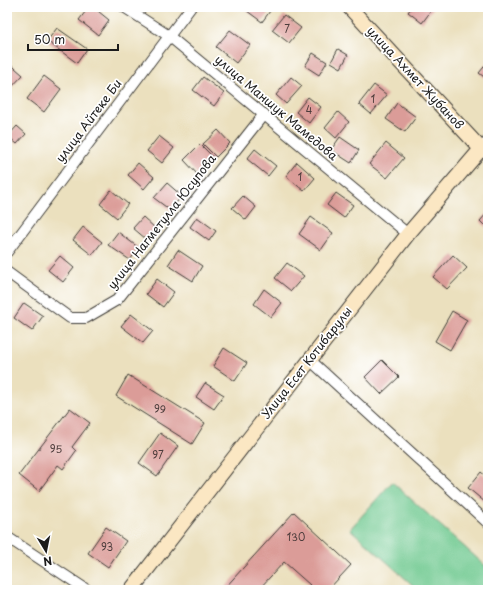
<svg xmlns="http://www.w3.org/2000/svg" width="495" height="597" viewBox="0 0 495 597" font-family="'Playpen Sans',sans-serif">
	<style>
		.green { fill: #6fc990; stroke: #467256 }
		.building { fill: #db9c98 }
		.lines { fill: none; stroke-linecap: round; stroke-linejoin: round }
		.street-casing { stroke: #3b3934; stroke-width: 12 }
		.secondary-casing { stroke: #3b3934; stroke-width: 16 }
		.street { stroke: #fff; stroke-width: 10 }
		.secondary { stroke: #fbe7c3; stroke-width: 14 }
		.labels { text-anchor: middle; stroke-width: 3.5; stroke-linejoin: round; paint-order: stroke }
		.number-label { font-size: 10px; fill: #4c3c3b }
		.street-label { font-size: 12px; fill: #1c1c1c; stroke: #fff }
	</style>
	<rect width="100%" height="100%" fill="#fff"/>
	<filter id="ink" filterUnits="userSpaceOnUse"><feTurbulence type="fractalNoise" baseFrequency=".025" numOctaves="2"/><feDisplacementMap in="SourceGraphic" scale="8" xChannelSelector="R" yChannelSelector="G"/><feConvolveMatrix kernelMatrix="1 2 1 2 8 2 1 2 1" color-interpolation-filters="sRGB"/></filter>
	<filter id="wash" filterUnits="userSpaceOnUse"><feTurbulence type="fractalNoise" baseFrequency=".012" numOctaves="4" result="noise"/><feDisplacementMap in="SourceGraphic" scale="16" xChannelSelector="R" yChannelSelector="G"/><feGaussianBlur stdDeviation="0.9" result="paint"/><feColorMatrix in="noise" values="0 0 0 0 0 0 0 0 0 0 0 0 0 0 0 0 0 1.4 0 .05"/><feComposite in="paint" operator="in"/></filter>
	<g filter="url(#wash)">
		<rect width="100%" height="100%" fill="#ebe0be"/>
		<polygon class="green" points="392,482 488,568 488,590 418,590 350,529"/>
		<g id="blocks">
			<g class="building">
				<polygon points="89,7 93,7 109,20 98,35 79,20"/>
				<polygon points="244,7 273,7 262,22 243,8"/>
				<polygon points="412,7 434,7 422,23 408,12"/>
				<polygon points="284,15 301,28 289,43 272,30"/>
				<polygon points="57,28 87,49 77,63 47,41"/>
				<polygon points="230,30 250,45 236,63 216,47"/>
				<polygon points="338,49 348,55 341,68 331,62"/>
				<polygon points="313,53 327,62 319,75 305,66"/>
				<polygon points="7,61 23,75 8,91 7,90"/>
				<polygon points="488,62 488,80 479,73"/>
				<polygon points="44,76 61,89 44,112 27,99"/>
				<polygon points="203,77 224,93 214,106 193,90"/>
				<polygon points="291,77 302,86 286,104 276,95"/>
				<polygon points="374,85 387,95 371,114 359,104"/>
				<polygon points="308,97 321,107 309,123 296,112"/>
				<polygon points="397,103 416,117 405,132 386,119"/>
				<polygon points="338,112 349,122 336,138 325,128"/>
				<polygon points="17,126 26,134 17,144 8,136"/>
				<polygon points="218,130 230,143 216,157 203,144"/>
				<polygon points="159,136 174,148 162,163 147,151"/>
				<polygon points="340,137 359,150 351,163 331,150"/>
				<polygon points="386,143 404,158 387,178 369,164"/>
				<polygon points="200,144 214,158 198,175 184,160"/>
				<polygon points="255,149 276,166 268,176 247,159"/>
				<polygon points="297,162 315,178 304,191 286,176"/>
				<polygon points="138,163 154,177 144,189 128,175"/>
				<polygon points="167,183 182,196 170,210 154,198"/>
				<polygon points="111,190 128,204 117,218 100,204"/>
				<polygon points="336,193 353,205 344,218 327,205"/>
				<polygon points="243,196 256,207 246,220 232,208"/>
				<polygon points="488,212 488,229 480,221"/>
				<polygon points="143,217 156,229 146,239 133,228"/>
				<polygon points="197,217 216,231 209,241 190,227"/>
				<polygon points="311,217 333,233 321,250 299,234"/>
				<polygon points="83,227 102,242 92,255 73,240"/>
				<polygon points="118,232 139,248 130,260 108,245"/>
				<polygon points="178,250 202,266 193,281 168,265"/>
				<polygon points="453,255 467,268 447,289 433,277"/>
				<polygon points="60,256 74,268 63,282 48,270"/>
				<polygon points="287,263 304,276 291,291 275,278"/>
				<polygon points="157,279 174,292 163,307 146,294"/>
				<polygon points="264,289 282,303 271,317 254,304"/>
				<polygon points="24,303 43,316 32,331 14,318"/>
				<polygon points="452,311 467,320 450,350 435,341"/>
				<polygon points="131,314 153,331 143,343 121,326"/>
				<polygon points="224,348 247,363 235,381 213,366"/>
				<polygon points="382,360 399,377 381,394 365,377"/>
				<polygon points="128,375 205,423 192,444 116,396"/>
				<polygon points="205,383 224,395 214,409 196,397"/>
				<polygon points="70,408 90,423 72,447 76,451 63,469 58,465 39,491 19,475"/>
				<polygon points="160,433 178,446 157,476 139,463"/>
				<polygon points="481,472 488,478 488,501 486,503 468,488"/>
				<polygon points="294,512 351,565 328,590 306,590 310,585 284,562 258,590 223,590"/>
				<polygon points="106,527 126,541 108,567 88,553"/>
			</g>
		</g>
	</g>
	<g filter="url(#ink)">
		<use href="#blocks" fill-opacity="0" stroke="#3b3934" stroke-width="1"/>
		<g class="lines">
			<defs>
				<g id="street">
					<polyline points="124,7 169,36 408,234"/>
					<polyline points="488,141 481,149 488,155"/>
					<polyline points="7,252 191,7"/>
					<polyline points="7,272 70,318 86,318 117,300 264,114"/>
					<polyline points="310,360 488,523"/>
					<polyline points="7,537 87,590"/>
				</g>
				<polyline id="secondary" points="131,590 408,234 481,149 349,7"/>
			</defs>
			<use href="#street" class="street-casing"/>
			<use href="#secondary" class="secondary-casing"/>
			<use href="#street" class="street"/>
			<use href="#secondary" class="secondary"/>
		</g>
	</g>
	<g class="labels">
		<g class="number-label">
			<text x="287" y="33">7</text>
			<text x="373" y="103">1</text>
			<text x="309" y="114">4</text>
			<text x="300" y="181">1</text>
			<text x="160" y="413">99</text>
			<text x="56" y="453">95</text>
			<text x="158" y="459">97</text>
			<text x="296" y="541">130</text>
			<text x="107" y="551">93</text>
		</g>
		<g class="street-label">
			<text transform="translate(415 78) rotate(47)" y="4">улица Ахмет Жубанов</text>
			<text transform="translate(276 108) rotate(40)" y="4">улица Маншук Мамедова</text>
			<text transform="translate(89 121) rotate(-53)" y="4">улица Айтеке Би</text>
			<text transform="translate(162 222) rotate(-52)" y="4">улица Нагметулла Юсупова</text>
			<text transform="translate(307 363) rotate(-52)" y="4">Улица Есет Котибарулы</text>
		</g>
	</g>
	<rect width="495" height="597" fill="none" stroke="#fff" stroke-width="24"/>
	<g transform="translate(46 551) rotate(170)" stroke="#ffffff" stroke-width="3" paint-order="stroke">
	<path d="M0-3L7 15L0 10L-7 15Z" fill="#1c1c1c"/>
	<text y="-6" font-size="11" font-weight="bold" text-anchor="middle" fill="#1c1c1c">N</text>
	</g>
	<path d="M28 44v6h90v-6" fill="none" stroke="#1c1c1c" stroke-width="2"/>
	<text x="34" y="44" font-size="12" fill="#1c1c1c" stroke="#ffffff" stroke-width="3" paint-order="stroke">50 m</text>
</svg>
